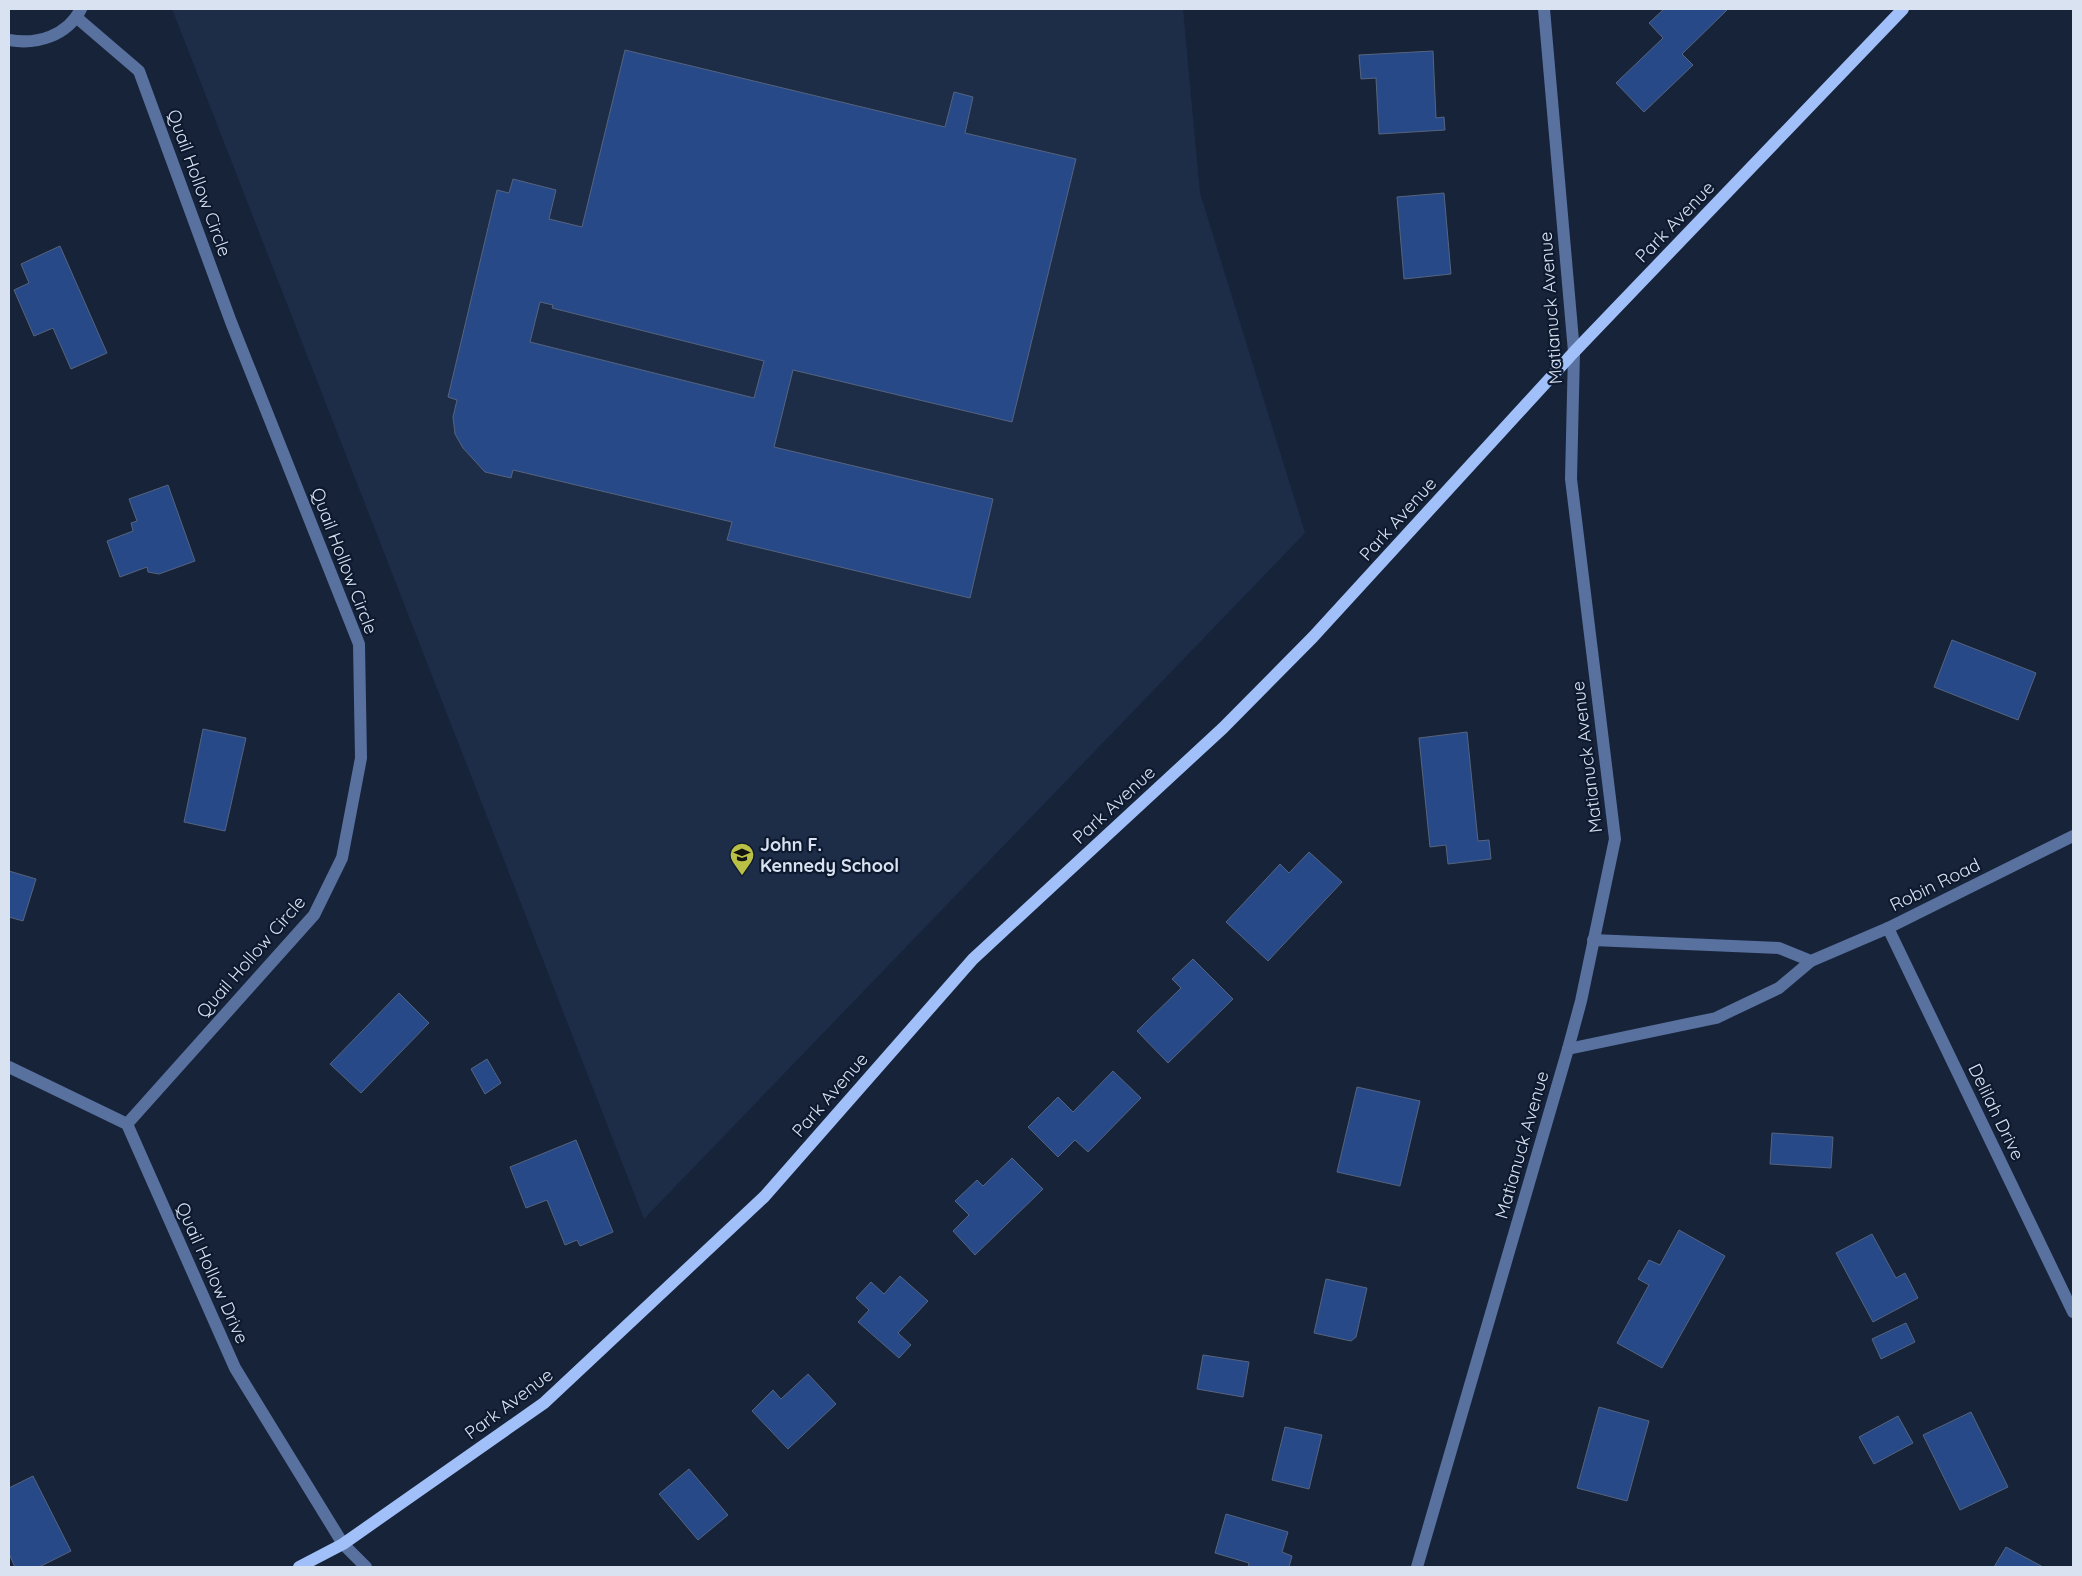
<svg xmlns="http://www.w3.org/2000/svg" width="2082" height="1576" viewBox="0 0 2082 1576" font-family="Quicksand,sans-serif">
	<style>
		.built { fill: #1d2c47 }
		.building { fill: #284988; stroke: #55647e; fill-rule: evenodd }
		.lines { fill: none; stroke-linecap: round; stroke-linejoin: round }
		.minor { stroke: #58719e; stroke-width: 12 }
		.major { stroke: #a1c0f9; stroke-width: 12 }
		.labels { text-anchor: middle; stroke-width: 4.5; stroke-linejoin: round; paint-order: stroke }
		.street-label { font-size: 18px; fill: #d9e2f1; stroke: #0d192f }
		.poi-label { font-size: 18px; font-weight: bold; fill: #d9e2f1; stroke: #0d192f; text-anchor: start }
	</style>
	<rect width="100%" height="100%" fill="#172339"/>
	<polygon class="built" points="172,9 1183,9 1200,193 1305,533 644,1219"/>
	<g class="building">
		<polygon points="1664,9 1728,9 1682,54 1693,65 1644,112 1616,83 1663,38 1649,23"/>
		<path d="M 625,50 L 945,127 L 954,92 L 973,97 L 965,133 L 1076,159 L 1012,422 L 793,370 L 774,447 L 993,499 L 970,598 L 727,540 L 732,522 L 513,470 L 511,478 L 485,472 L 463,448 L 455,434 L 453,417 L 457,400 L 448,397 L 497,190 L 509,193 L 513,179 L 556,190 L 549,219 L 582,227 ZM 540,302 L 553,305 L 552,308 L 764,361 L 754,398 L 530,342 Z"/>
		<polygon points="1433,51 1436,118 1444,117 1445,130 1379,134 1376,78 1361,79 1359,55"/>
		<polygon points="1444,193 1451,274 1404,279 1397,197"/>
		<polygon points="60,246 107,353 71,369 53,328 34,336 14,290 29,283 21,264"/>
		<polygon points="168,485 195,561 159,574 148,572 147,567 120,577 107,541 133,531 131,523 137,521 129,499"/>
		<polygon points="1952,640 2036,673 2018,720 1934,687"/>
		<polygon points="203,729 246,738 225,831 184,822"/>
		<polygon points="1467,732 1478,841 1489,840 1491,859 1448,864 1446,845 1430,847 1419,738"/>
		<polygon points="1309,852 1342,882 1268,961 1226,922 1280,864 1289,873"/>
		<polygon points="9,871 36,879 23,921 9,917"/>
		<polygon points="1193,959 1233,999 1168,1063 1137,1031 1181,988 1172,979"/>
		<polygon points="399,993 429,1023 361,1093 330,1064"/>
		<polygon points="487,1059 501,1083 485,1094 471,1069"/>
		<polygon points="1113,1071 1141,1098 1088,1152 1075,1140 1058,1157 1028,1127 1058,1097 1073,1112"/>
		<polygon points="1357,1087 1420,1101 1400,1186 1337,1172"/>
		<polygon points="1772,1133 1833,1137 1831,1168 1770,1164"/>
		<polygon points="576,1140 613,1232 580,1246 577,1240 565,1245 547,1200 526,1208 510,1167"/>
		<polygon points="1012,1158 1043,1189 975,1255 953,1231 969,1215 955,1201 977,1180 983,1186"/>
		<polygon points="1679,1230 1725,1256 1662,1368 1617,1343 1649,1285 1638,1279 1649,1260 1660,1265"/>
		<polygon points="1872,1234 1896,1278 1905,1273 1918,1298 1873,1322 1836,1253"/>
		<polygon points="900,1276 928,1301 898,1333 911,1345 899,1358 858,1322 869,1310 856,1298 871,1282 884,1294"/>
		<polygon points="1326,1279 1367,1288 1356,1337 1351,1341 1314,1333"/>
		<polygon points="1906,1323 1915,1342 1881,1359 1872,1339"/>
		<polygon points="1203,1355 1249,1362 1243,1397 1197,1389"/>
		<polygon points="808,1374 836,1404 788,1449 752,1411 773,1390 781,1399"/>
		<polygon points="1599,1407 1649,1421 1627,1501 1577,1488"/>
		<polygon points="1971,1412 2008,1487 1960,1510 1923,1435"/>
		<polygon points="1898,1416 1913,1443 1874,1464 1859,1437"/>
		<polygon points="1285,1427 1322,1435 1309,1489 1272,1480"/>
		<polygon points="689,1469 728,1515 698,1540 659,1494"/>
		<polygon points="33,1476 71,1551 39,1567 15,1567 9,1554 9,1488"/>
		<polygon points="1226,1514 1288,1532 1282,1552 1292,1556 1289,1567 1248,1567 1249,1563 1215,1553"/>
		<polygon points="2006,1547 2043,1567 1994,1567"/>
	</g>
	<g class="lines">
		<g class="minor">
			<polyline points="76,17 139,71 231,322 359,644 361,758 342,858 314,915 127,1124"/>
			<path d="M 9,40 C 37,45 67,36 81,9"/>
			<polyline points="1888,928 2073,1312"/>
			<polyline points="1593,940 1779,948 1811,961"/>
			<polyline points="1568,1049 1716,1018 1779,988 1811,961 1888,928 2073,836"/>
			<polyline points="9,1067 127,1124 235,1368 343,1544 366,1567"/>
			<polyline points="1417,1567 1568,1049 1581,1001 1615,839 1571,479 1574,352 1544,9"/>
		</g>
		<polyline class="major" points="299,1567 343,1544 544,1403 764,1197 973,959 1223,728 1313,637 1574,352 1903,9"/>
	</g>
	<defs>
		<symbol id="school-pin" viewBox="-11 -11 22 30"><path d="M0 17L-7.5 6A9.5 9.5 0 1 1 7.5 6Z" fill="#bac045" stroke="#0d192f"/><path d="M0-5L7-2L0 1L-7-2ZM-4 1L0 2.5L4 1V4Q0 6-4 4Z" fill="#111"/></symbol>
	</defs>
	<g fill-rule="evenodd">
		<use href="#school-pin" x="728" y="841" width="28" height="38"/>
	</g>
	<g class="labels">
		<g class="street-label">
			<text transform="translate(199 183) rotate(70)" y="6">Quail Hollow Circle</text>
			<text transform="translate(1675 222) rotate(-46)" y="6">Park Avenue</text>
			<text transform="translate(1551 308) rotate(-94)" y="6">Matianuck Avenue</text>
			<text transform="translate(1398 519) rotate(-48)" y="6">Park Avenue</text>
			<text transform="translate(344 561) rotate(69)" y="6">Quail Hollow Circle</text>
			<text transform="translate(1587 757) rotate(-97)" y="6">Matianuck Avenue</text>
			<text transform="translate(1114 805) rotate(-43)" y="6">Park Avenue</text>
			<text transform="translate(1935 885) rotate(-26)" y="6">Robin Road</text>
			<text transform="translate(251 957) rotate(-49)" y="6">Quail Hollow Circle</text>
			<text transform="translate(830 1095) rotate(-49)" y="6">Park Avenue</text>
			<text transform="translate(1996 1112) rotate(64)" y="6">Delilah Drive</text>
			<text transform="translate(1522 1145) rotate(-74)" y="6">Matianuck Avenue</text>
			<text transform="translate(212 1273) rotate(66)" y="6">Quail Hollow Drive</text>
			<text transform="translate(509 1404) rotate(-37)" y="6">Park Avenue</text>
		</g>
		<g class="poi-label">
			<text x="760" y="851">John F.<tspan x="760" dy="21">Kennedy School</tspan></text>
		</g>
	</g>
	<rect width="2082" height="1576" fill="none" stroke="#d9e2f1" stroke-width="20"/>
</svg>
